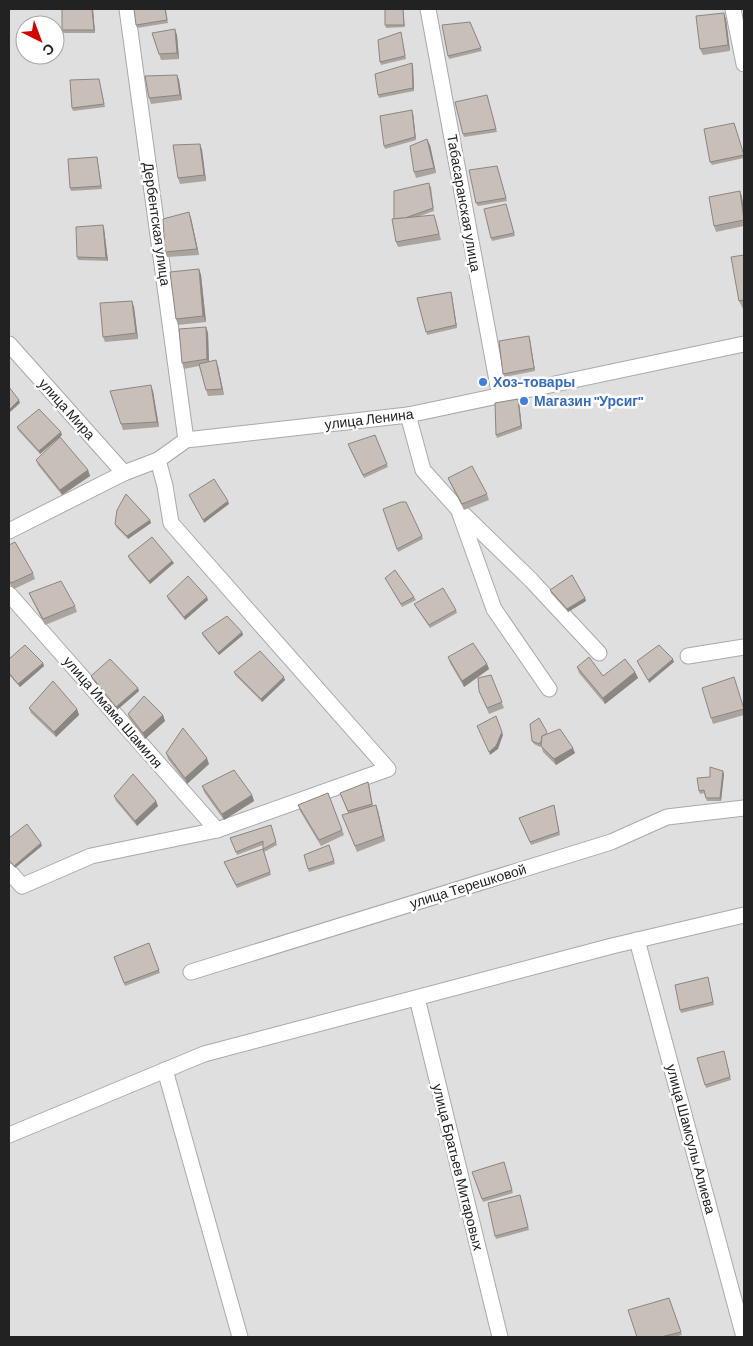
<svg xmlns="http://www.w3.org/2000/svg" width="753" height="1346" viewBox="0 0 753 1346" font-family="Barlow,sans-serif">
	<style>
		.residential { fill: #e0dfdf; fill-rule: evenodd }
		.lines { fill: none; stroke-linecap: round; stroke-linejoin: round }
		.minor-casing { stroke: #a9a9a9; stroke-width: 17 }
		.minor { stroke: #fff; stroke-width: 15 }
		.wall { fill: #aba49e }
		.shaded-wall { fill: #8b8681 }
		.building { fill: #c7bfb8; stroke: #8b8681 }
		.shop-dot { fill: #3f7fe0; stroke: #fff; stroke-width: 2 }
		.labels { text-anchor: middle; stroke-width: 5; stroke-linejoin: round; paint-order: stroke }
		.street-label { font-size: 14px; fill: #222; stroke: #fff }
		.shop-label { font-size: 14px; font-weight: bold; fill: #366cbe; stroke: #fff; text-anchor: start }
	</style>
	<rect width="100%" height="100%" fill="#f2efe9"/>
	<path class="residential" d="M 9,9 L 744,9 L 744,1337 L 9,1337 ZM 25,25 L 55,25 L 55,55 L 25,55 Z"/>
	<g class="lines">
		<defs>
			<g id="minor">
				<polyline points="127,9 186,440"/>
				<polyline points="428,9 500,397"/>
				<polyline points="733,9 744,64"/>
				<polyline points="9,344 124,473"/>
				<polyline points="408,415 423,470 458,509 531,580 599,653"/>
				<polyline points="460,514 494,609 549,689"/>
				<polyline points="9,531 124,473 158,460 186,440 408,415 744,344"/>
				<polyline points="9,594 217,830"/>
				<polyline points="688,656 744,647"/>
				<polyline points="9,871 22,886 91,856 217,830 388,769 171,523 165,486 158,460"/>
				<polyline points="637,940 744,1337"/>
				<polyline points="191,972 611,842 667,817 744,808"/>
				<polyline points="417,998 500,1337"/>
				<polyline points="165,1070 240,1337"/>
				<polyline points="9,1135 204,1054 612,946 744,915"/>
			</g>
		</defs>
		<use href="#minor" class="minor-casing"/>
		<use href="#minor" class="minor"/>
	</g>
	<g class="wall">
		<polygon points="62,9 93,9 95,33 63,33 62,30"/>
		<polygon points="166,9 168,23 137,28 136,25"/>
		<polygon points="403,9 405,27 386,28 385,25"/>
		<polygon points="726,19 730,51 703,55 700,49"/>
		<polygon points="470,22 482,51 449,59 448,56"/>
		<polygon points="401,32 406,59 381,65 380,62"/>
		<polygon points="152,33 177,35 179,59 161,60"/>
		<polygon points="413,66 414,91 379,98 378,95"/>
		<polygon points="177,75 179,80 182,100 151,104 149,98"/>
		<polygon points="99,79 105,107 73,111 72,108"/>
		<polygon points="487,95 497,132 464,137 463,134"/>
		<polygon points="413,113 416,140 385,149 384,146"/>
		<polygon points="734,123 744,158 712,165 710,162"/>
		<polygon points="200,144 202,150 206,181 180,184 178,178"/>
		<polygon points="430,145 436,173 416,178 414,172"/>
		<polygon points="97,157 102,189 71,191 70,188"/>
		<polygon points="497,166 507,201 478,206 476,203"/>
		<polygon points="431,186 434,211 417,217 436,221 441,240 398,247 396,242 394,219"/>
		<polygon points="740,191 742,197 744,211 744,226 716,232 714,226"/>
		<polygon points="507,207 515,236 492,241 491,238"/>
		<polygon points="191,218 199,255 167,257 165,252"/>
		<polygon points="104,228 108,261 78,260 77,257"/>
		<polygon points="744,255 744,309 743,309 739,301"/>
		<polygon points="199,269 201,275 206,322 178,325 176,319"/>
		<polygon points="451,292 457,328 427,335 417,298"/>
		<polygon points="134,307 138,339 105,342 103,337"/>
		<polygon points="206,327 208,333 209,362 218,366 224,395 208,396 199,366 184,369 182,363"/>
		<polygon points="529,336 535,371 504,377 503,374"/>
		<polygon points="153,391 159,427 123,430 121,424"/>
		<polygon points="518,399 519,402 522,429 497,438 496,435"/>
		<polygon points="17,427 62,435 40,454 18,430"/>
		<polygon points="375,435 388,467 364,478 349,447"/>
		<polygon points="36,460 88,470 90,476 62,495 38,465"/>
		<polygon points="448,478 487,494 489,500 464,510 450,483"/>
		<polygon points="383,509 422,536 423,539 398,552"/>
		<polygon points="150,520 151,523 128,539 116,527 115,524"/>
		<polygon points="9,545 33,573 35,579 14,589 9,583"/>
		<polygon points="128,556 172,561 174,563 150,584 129,559"/>
		<polygon points="385,578 414,597 416,600 402,607"/>
		<polygon points="550,590 585,598 586,601 568,612 551,593"/>
		<polygon points="29,593 75,606 77,612 45,625 31,598"/>
		<polygon points="167,596 208,600 185,620 168,599"/>
		<polygon points="414,604 456,610 457,613 430,628"/>
		<polygon points="242,632 243,635 219,655 203,636 202,633"/>
		<polygon points="448,657 487,664 489,669 464,687 450,663"/>
		<polygon points="9,659 43,663 44,666 20,687 9,675"/>
		<polygon points="577,667 603,676 635,672 638,678 605,704 579,673"/>
		<polygon points="234,672 285,680 262,702 235,675"/>
		<polygon points="491,675 504,708 489,714 479,691"/>
		<polygon points="91,676 139,691 117,710 92,679"/>
		<polygon points="744,706 744,715 713,724 711,718"/>
		<polygon points="29,708 77,709 79,715 56,737 31,713"/>
		<polygon points="128,714 163,715 165,721 145,739 130,720"/>
		<polygon points="548,734 575,753 556,765 543,752 541,746 540,747 534,744 532,741"/>
		<polygon points="166,753 209,764 187,784 168,759"/>
		<polygon points="724,774 721,801 707,801 704,793 700,794 699,791 710,777"/>
		<polygon points="369,784 373,806 378,811 385,841 357,852 342,815 348,813 340,793"/>
		<polygon points="202,786 252,795 254,801 224,820 204,792"/>
		<polygon points="328,793 344,835 321,846 300,811 298,805"/>
		<polygon points="114,796 156,801 158,806 137,826 116,801"/>
		<polygon points="554,805 560,835 531,845 519,818"/>
		<polygon points="271,825 277,845 264,852 271,875 237,888 224,862 263,849 263,845 237,855 230,838"/>
		<polygon points="329,845 335,864 309,872 308,869"/>
		<polygon points="149,943 160,973 125,986 114,957"/>
		<polygon points="708,977 714,1005 681,1013 680,1010"/>
		<polygon points="724,1051 731,1080 706,1088 697,1058"/>
		<polygon points="504,1162 513,1193 483,1202 472,1172"/>
		<polygon points="520,1195 529,1230 496,1239 495,1236"/>
		<polygon points="669,1298 682,1335 674,1337 637,1337"/>
	</g>
	<g class="shaded-wall">
		<polygon points="92,9 93,9 95,33 94,30"/>
		<polygon points="724,13 726,19 730,51 728,45"/>
		<polygon points="175,29 177,35 179,59 177,53"/>
		<polygon points="412,63 413,66 414,91 413,88"/>
		<polygon points="177,75 179,80 182,100 180,95"/>
		<polygon points="412,110 413,113 416,140 415,137"/>
		<polygon points="427,139 430,145 436,173 434,168"/>
		<polygon points="200,144 202,150 206,181 204,175"/>
		<polygon points="740,191 742,197 744,211 744,218"/>
		<polygon points="189,212 191,218 199,255 197,249"/>
		<polygon points="103,225 104,228 108,261 106,258"/>
		<polygon points="199,269 201,275 206,322 203,316"/>
		<polygon points="451,292 452,295 457,328 456,325"/>
		<polygon points="132,301 134,307 138,339 136,333"/>
		<polygon points="206,327 208,333 209,364 207,359"/>
		<polygon points="529,336 530,339 535,371 534,368"/>
		<polygon points="216,360 218,366 224,395 222,389"/>
		<polygon points="151,385 153,391 159,427 157,422"/>
		<polygon points="518,399 519,402 522,429 521,426"/>
		<polygon points="19,400 20,403 9,413 9,410"/>
		<polygon points="61,432 62,435 40,454 39,451"/>
		<polygon points="88,470 90,476 62,495 60,490"/>
		<polygon points="228,501 229,504 204,523 203,520"/>
		<polygon points="150,520 151,523 128,539 127,536"/>
		<polygon points="172,561 174,563 150,584 149,581"/>
		<polygon points="207,597 208,600 185,620 184,617"/>
		<polygon points="585,598 586,601 568,612 567,609"/>
		<polygon points="242,632 243,635 219,655 218,653"/>
		<polygon points="673,659 674,662 649,683 648,680"/>
		<polygon points="43,663 44,666 20,687 18,684"/>
		<polygon points="487,664 489,669 464,687 462,681"/>
		<polygon points="635,672 638,678 605,704 603,698"/>
		<polygon points="284,677 285,680 262,702 261,699"/>
		<polygon points="138,688 139,691 117,710 116,707"/>
		<polygon points="77,709 79,715 56,737 54,732"/>
		<polygon points="163,715 165,721 145,739 143,733"/>
		<polygon points="502,732 503,735 498,749 490,755 489,752"/>
		<polygon points="573,748 575,753 556,765 554,759"/>
		<polygon points="207,758 209,764 187,784 185,778"/>
		<polygon points="723,771 724,774 721,801 720,798"/>
		<polygon points="252,795 254,801 224,820 222,814"/>
		<polygon points="156,801 158,806 137,826 135,821"/>
		<polygon points="376,805 378,811 385,841 383,836"/>
		<polygon points="41,843 42,846 15,868 14,866"/>
	</g>
	<g class="building">
		<polygon points="62,9 92,9 94,30 62,30"/>
		<polygon points="134,9 165,9 167,20 136,25"/>
		<polygon points="385,9 403,9 404,25 385,25"/>
		<polygon points="724,13 728,45 700,49 696,16"/>
		<polygon points="470,22 481,48 448,56 442,25"/>
		<polygon points="175,29 177,53 159,54 152,33"/>
		<polygon points="401,32 405,56 380,62 378,40"/>
		<polygon points="412,63 413,88 378,95 375,74"/>
		<polygon points="177,75 180,95 149,98 145,76"/>
		<polygon points="99,79 104,104 72,108 70,80"/>
		<polygon points="487,95 496,129 463,134 455,102"/>
		<polygon points="412,110 415,137 384,146 380,116"/>
		<polygon points="734,123 744,155 710,162 704,129"/>
		<polygon points="427,139 434,168 414,172 410,146"/>
		<polygon points="200,144 204,175 178,178 173,145"/>
		<polygon points="97,157 101,186 70,188 68,159"/>
		<polygon points="497,166 506,198 476,203 469,170"/>
		<polygon points="429,183 433,208 405,218 394,219 394,191"/>
		<polygon points="740,191 744,220 714,226 709,197"/>
		<polygon points="506,204 514,233 491,238 484,209"/>
		<polygon points="189,212 197,249 165,252 163,219"/>
		<polygon points="434,215 439,234 396,242 392,219"/>
		<polygon points="103,225 106,258 77,257 76,227"/>
		<polygon points="744,255 744,300 739,301 731,257"/>
		<polygon points="199,269 203,316 176,319 170,272"/>
		<polygon points="451,292 456,325 426,332 417,298"/>
		<polygon points="132,301 136,333 103,337 100,303"/>
		<polygon points="206,327 207,359 182,363 179,329"/>
		<polygon points="529,336 534,368 503,374 499,341"/>
		<polygon points="216,360 222,389 206,390 199,364"/>
		<polygon points="151,385 157,422 121,424 110,391"/>
		<polygon points="9,387 19,400 9,410"/>
		<polygon points="518,399 521,426 496,435 495,403"/>
		<polygon points="39,409 61,432 39,451 17,427"/>
		<polygon points="375,435 387,464 363,475 348,444"/>
		<polygon points="60,437 88,470 60,490 36,460"/>
		<polygon points="472,466 487,494 462,504 448,478"/>
		<polygon points="214,479 228,501 203,520 189,495"/>
		<polygon points="126,494 150,520 127,536 115,524 117,510"/>
		<polygon points="401,502 406,502 422,536 397,549 383,509"/>
		<polygon points="152,537 172,561 149,581 128,556"/>
		<polygon points="15,542 33,573 11,583 9,580 9,545"/>
		<polygon points="395,570 414,597 401,604 385,578"/>
		<polygon points="572,575 585,598 567,609 550,590"/>
		<polygon points="188,576 207,597 184,617 167,596"/>
		<polygon points="61,581 75,606 43,619 29,593"/>
		<polygon points="443,588 456,610 429,625 414,604"/>
		<polygon points="227,616 242,632 218,653 202,633"/>
		<polygon points="473,643 487,664 462,681 448,657"/>
		<polygon points="25,645 43,663 18,684 9,673 9,659"/>
		<polygon points="659,645 673,659 648,680 637,661"/>
		<polygon points="260,651 284,677 261,699 234,672"/>
		<polygon points="589,657 603,676 625,659 635,672 603,698 577,667"/>
		<polygon points="110,659 138,688 116,707 91,676"/>
		<polygon points="491,675 502,702 487,708 479,691 478,678"/>
		<polygon points="734,677 744,709 711,718 702,688"/>
		<polygon points="53,681 77,709 54,732 29,708"/>
		<polygon points="144,696 163,715 143,733 128,714"/>
		<polygon points="496,716 502,732 496,746 489,752 477,726"/>
		<polygon points="539,718 547,732 545,735 542,736 542,740 539,744 532,741 530,724"/>
		<polygon points="183,728 207,758 185,778 166,753"/>
		<polygon points="560,729 573,748 554,759 541,746 542,736"/>
		<polygon points="710,767 723,771 720,798 706,798 704,790 699,791 697,778 710,777"/>
		<polygon points="234,770 252,795 222,814 202,786"/>
		<polygon points="133,774 156,801 135,821 114,796"/>
		<polygon points="368,782 372,804 348,811 340,793"/>
		<polygon points="328,793 342,830 319,840 298,805"/>
		<polygon points="376,805 383,836 355,846 342,815"/>
		<polygon points="554,805 559,832 530,842 519,818"/>
		<polygon points="27,824 41,843 14,866 9,860 9,838"/>
		<polygon points="271,825 276,842 263,849 270,872 236,885 224,862 263,849 263,841 236,852 230,838"/>
		<polygon points="329,845 334,861 308,869 304,855"/>
		<polygon points="149,943 159,970 124,983 114,957"/>
		<polygon points="708,977 713,1002 680,1010 675,985"/>
		<polygon points="724,1051 730,1077 705,1085 697,1058"/>
		<polygon points="504,1162 512,1190 482,1199 472,1172"/>
		<polygon points="520,1195 528,1227 495,1236 488,1203"/>
		<polygon points="669,1298 681,1332 661,1337 637,1337 628,1310"/>
	</g>
	<g class="shop-dot">
		<circle cx="483" cy="382" r="5"/>
		<circle cx="524" cy="401" r="5"/>
	</g>
	<g class="labels">
		<g class="street-label">
			<text transform="translate(464 203) rotate(80)" y="5">Табасаранская улица</text>
			<text transform="translate(157 224) rotate(82)" y="5">Дербентская улица</text>
			<text transform="translate(67 409) rotate(48)" y="5">улица Мира</text>
			<text transform="translate(369 419) rotate(-7)" y="5">улица Ленина</text>
			<text transform="translate(113 712) rotate(49)" y="5">улица Имама Шамиля</text>
			<text transform="translate(468 886) rotate(-17)" y="5">улица Терешковой</text>
			<text transform="translate(691 1139) rotate(75)" y="5">улица Шамсулы Алиева</text>
			<text transform="translate(458 1167) rotate(76)" y="5">улица Братьев Митаровых</text>
		</g>
		<g class="shop-label">
			<text x="493" y="387">Хоз-товары</text>
			<text x="534" y="406">Магазин "Урсиг"</text>
		</g>
	</g>
	<rect width="753" height="1346" fill="none" stroke="#222222" stroke-width="20"/>
	<g transform="translate(40 40) rotate(138)"><circle r="24" fill="#ffffff" stroke="#a7a7a7"/>
	<path d="M0-4L9 19L0 12L-9 19Z" fill="#d40000"/>
	<text y="-8" font-size="14" font-weight="bold" text-anchor="middle" fill="#222222">С</text>
	</g>
</svg>
